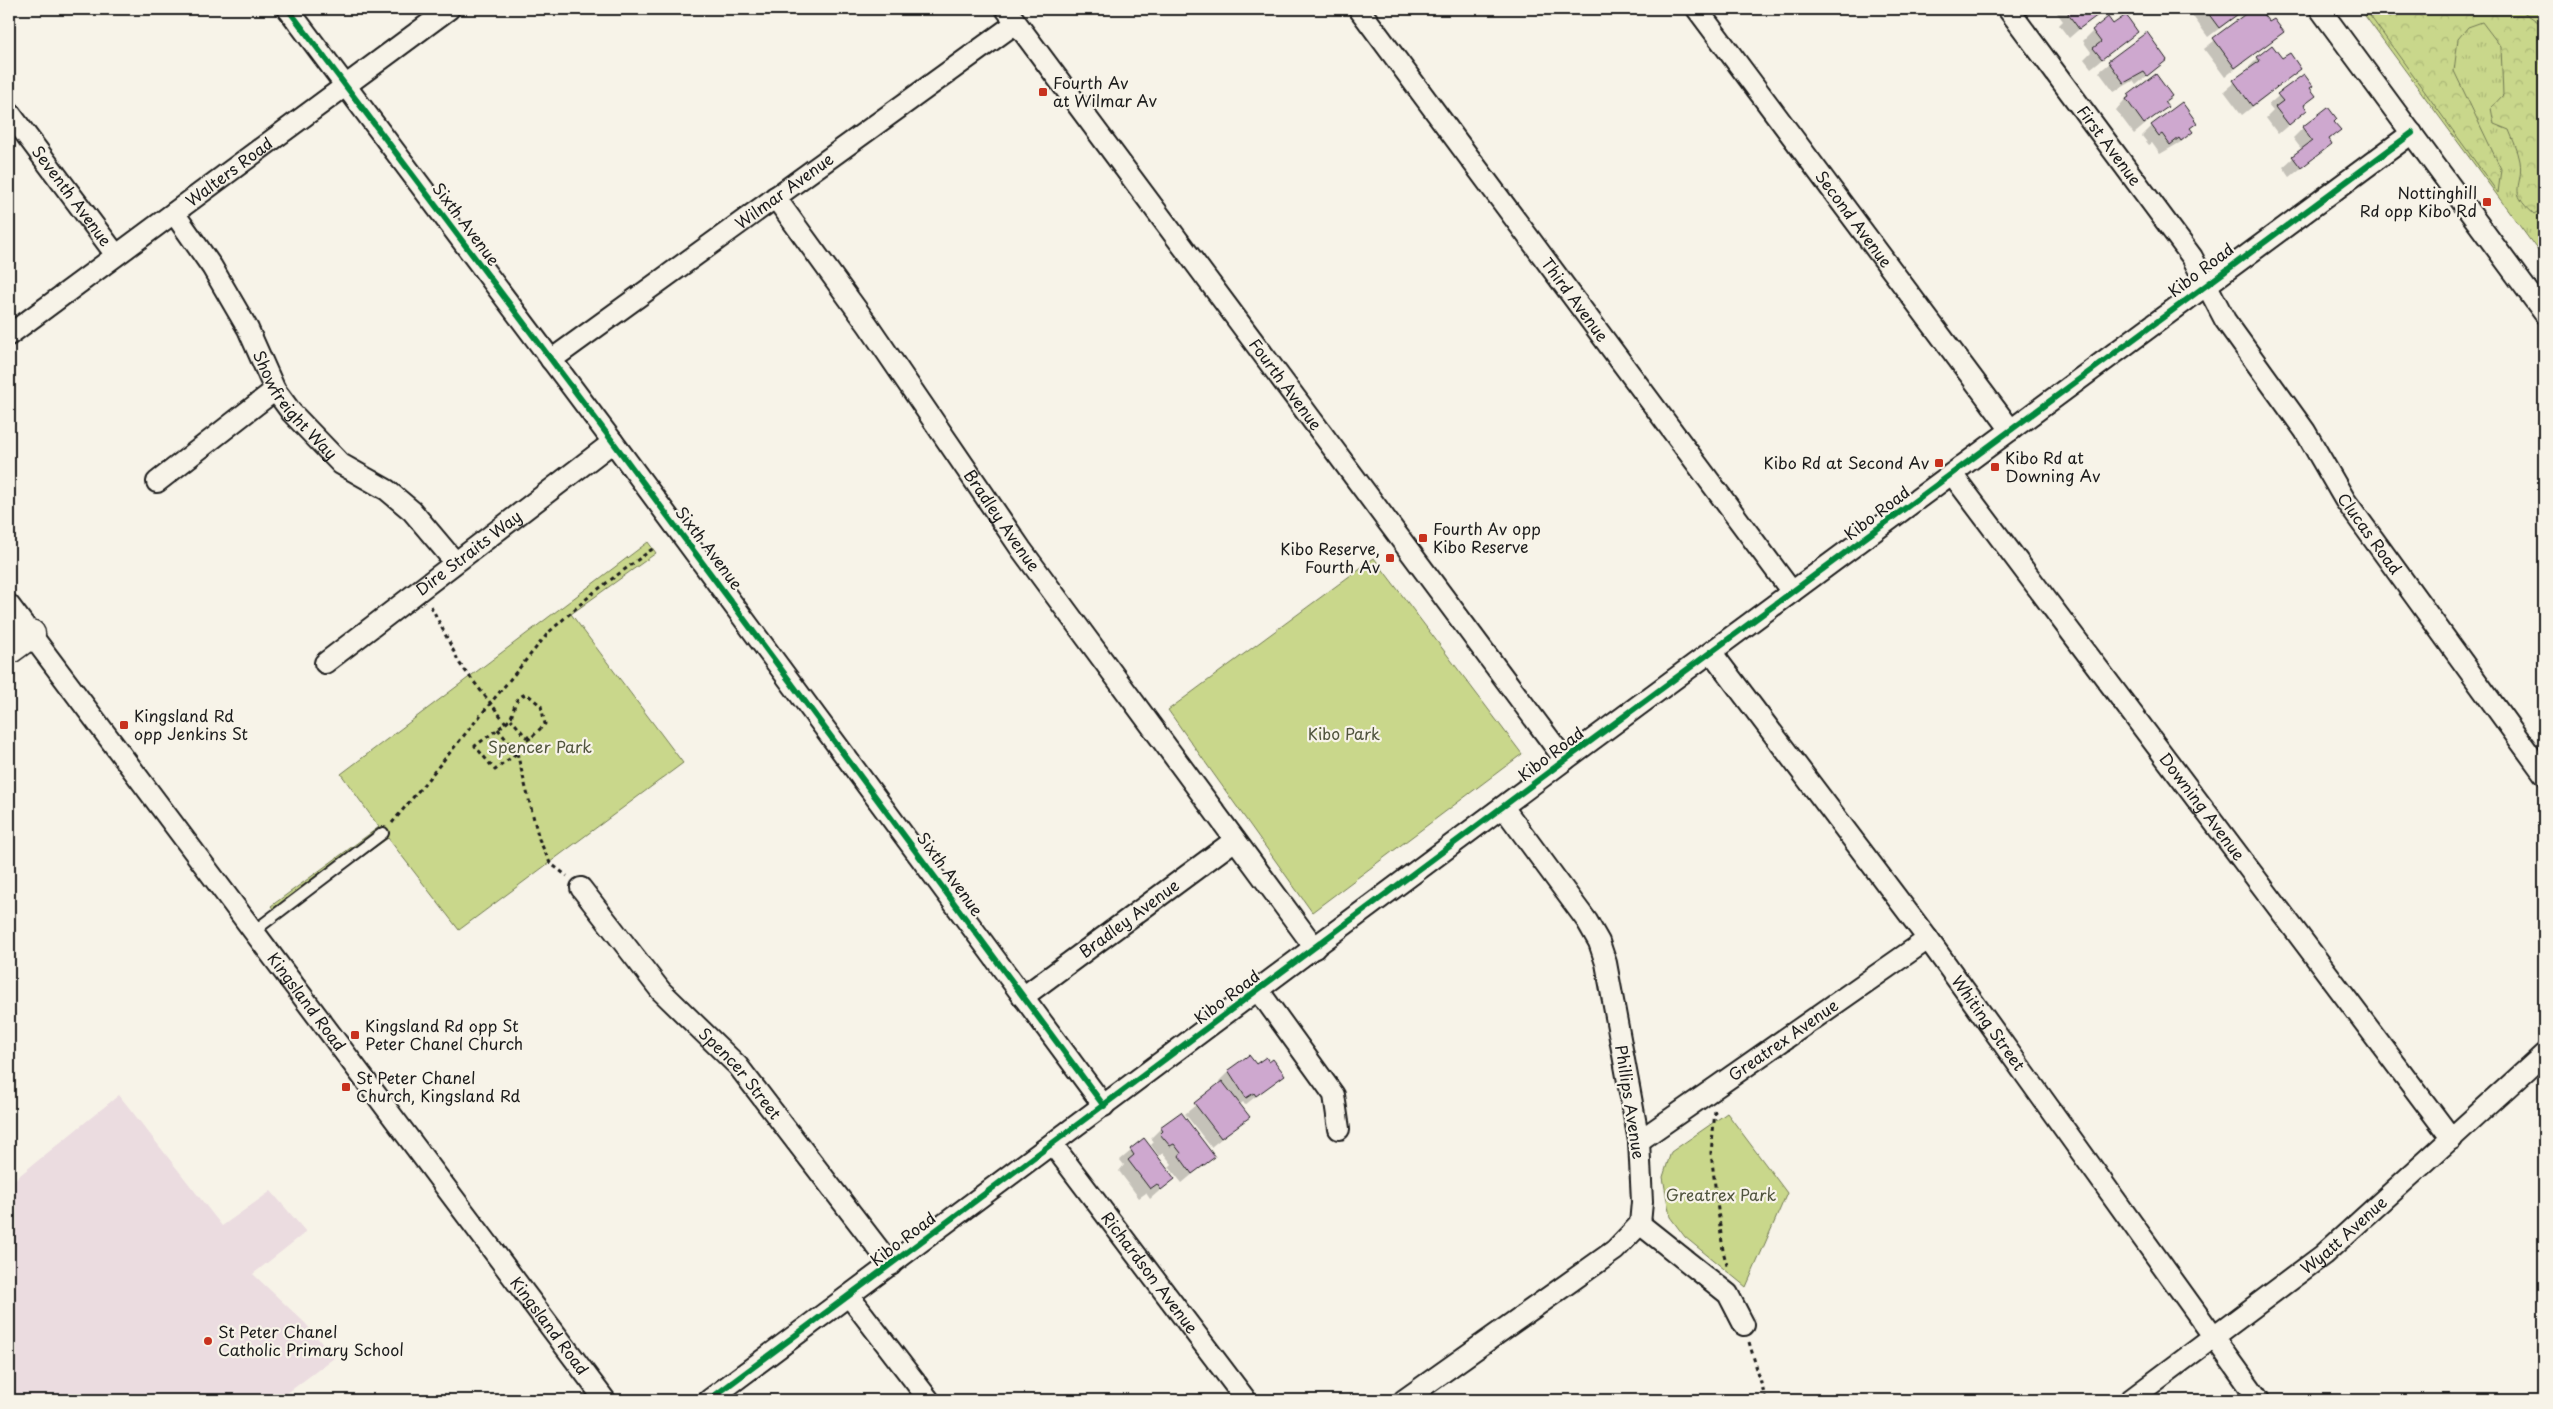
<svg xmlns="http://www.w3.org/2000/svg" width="2553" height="1409" viewBox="0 0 2553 1409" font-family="'Playpen Sans',sans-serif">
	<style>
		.built { fill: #ebdce0 }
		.grass { fill: url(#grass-tufts); stroke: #727a54 }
		.forest { fill: url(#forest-crowns); stroke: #727a54 }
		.park { fill: #c9d78b; stroke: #727a54 }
		.shadow { fill: #0003 }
		.building { fill: #cea8cf; stroke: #1c1c1c }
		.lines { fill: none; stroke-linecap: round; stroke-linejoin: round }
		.lane-casing { stroke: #1c1c1c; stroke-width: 14 }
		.street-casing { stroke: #1c1c1c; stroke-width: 24 }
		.secondary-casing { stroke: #1c1c1c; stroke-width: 31 }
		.path { stroke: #1c1c1c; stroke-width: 3; stroke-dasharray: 4 4; stroke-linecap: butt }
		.lane { stroke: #f7f3e8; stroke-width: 10 }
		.street { stroke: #f7f3e8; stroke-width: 20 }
		.secondary { stroke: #f7f3e8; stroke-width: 28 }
		.cycleway-casing { stroke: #f7f3e8; stroke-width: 9 }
		.cycleway { stroke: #00873e; stroke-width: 6 }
		.poi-dot { fill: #c8321e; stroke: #f7f3e8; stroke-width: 2 }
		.labels { text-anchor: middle; stroke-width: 4.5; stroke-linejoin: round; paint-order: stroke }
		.poi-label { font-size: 16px; fill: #1c1c1c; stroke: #f7f3e8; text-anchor: start }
		.street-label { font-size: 16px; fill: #1c1c1c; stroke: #f7f3e8 }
		.park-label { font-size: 16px; fill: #50543d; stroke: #f7f3e8 }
	</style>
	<defs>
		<pattern id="grass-tufts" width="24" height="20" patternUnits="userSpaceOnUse" patternTransform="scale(1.25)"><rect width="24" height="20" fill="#c9d78b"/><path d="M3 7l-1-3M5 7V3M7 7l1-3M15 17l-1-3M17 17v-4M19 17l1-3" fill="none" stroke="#acb877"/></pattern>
		<pattern id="forest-crowns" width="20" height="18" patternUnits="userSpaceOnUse" patternTransform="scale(1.25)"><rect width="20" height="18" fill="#c9d78b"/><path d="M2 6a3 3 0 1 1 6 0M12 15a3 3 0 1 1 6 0" fill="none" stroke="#acb877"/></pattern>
	</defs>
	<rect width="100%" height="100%" fill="#f7f3e8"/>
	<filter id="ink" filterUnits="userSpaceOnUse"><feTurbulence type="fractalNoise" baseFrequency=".02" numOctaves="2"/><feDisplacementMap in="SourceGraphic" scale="10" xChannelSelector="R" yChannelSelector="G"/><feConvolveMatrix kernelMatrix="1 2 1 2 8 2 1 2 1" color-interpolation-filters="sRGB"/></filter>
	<g filter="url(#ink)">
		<polygon class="built" points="119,1095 222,1226 271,1191 306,1232 253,1274 305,1323 334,1358 278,1400 9,1400 9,1184"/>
		<polygon class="grass" points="2360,9 2544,9 2544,259"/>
		<path class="forest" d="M 2365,9 L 2519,9 L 2544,26 L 2544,208 L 2534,214 C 2506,190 2524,187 2520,161 C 2518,150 2513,140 2509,130 L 2494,124 L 2491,108 L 2503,95 L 2501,47 L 2482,22 L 2468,27 L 2458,39 L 2454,71 L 2501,169 L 2498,193 Z"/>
		<g class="park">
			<polygon points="648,542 656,553 571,614 683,763 459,930 388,838 279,917 271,906 379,827 341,774"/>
			<polygon points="1374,558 1522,754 1312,912 1168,710"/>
			<polygon points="1727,1113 1787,1193 1746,1287 1685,1237 1670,1217 1663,1177 1671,1152"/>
		</g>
		<g class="shadow">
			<polygon points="2054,9 2098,9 2100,11 2069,38 2059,25 2063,21"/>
			<polygon points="2199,9 2245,9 2208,37 2192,15"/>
			<polygon points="2254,9 2257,9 2269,24 2282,31 2225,77 2204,49"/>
			<polygon points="2113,26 2137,32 2091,68 2084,59 2091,52 2083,41 2093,31"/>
			<polygon points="2146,34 2166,60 2136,85 2133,81 2114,92 2099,72"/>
			<polygon points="2258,58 2282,60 2300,69 2242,115 2224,91 2249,70 2248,68"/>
			<polygon points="2303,75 2314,96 2303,107 2306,110 2278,134 2266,118 2273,111 2268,105"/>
			<polygon points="2156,76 2171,96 2163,103 2166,107 2134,134 2116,110 2128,96"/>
			<polygon points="2196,122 2189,129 2191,132 2181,142 2160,154 2152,143 2149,145 2142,136 2152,126"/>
			<polygon points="2333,122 2339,130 2328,141 2331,144 2290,177 2283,167 2302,150 2293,138 2303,128"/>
			<polygon points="1269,1064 1284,1074 1245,1105 1243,1102 1239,1105 1248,1117 1211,1147 1185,1114 1221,1084 1219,1081 1229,1071"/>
			<polygon points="1161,1128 1213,1157 1182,1183 1169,1167 1172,1164 1163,1153 1159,1156 1151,1145 1154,1142 1151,1138"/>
			<polygon points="1144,1140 1173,1179 1150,1199 1146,1193 1139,1198 1119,1171 1124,1165 1120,1160"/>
		</g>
		<g class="building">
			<polygon points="2071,9 2100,9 2102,12 2079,29 2068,14"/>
			<polygon points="2205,9 2245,9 2219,28"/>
			<polygon points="2252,9 2259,9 2269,22 2274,19 2284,32 2235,68 2213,38"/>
			<polygon points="2126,15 2138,32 2102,59 2093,48 2101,42 2092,30 2108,17 2113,24"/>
			<polygon points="2147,32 2167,60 2147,76 2144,72 2124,83 2108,61"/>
			<polygon points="2272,45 2282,58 2290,53 2301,69 2252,106 2233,80 2260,61 2257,57"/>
			<polygon points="2156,74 2172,96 2164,102 2168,107 2144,124 2126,99 2129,97 2128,95"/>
			<polygon points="2304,74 2313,86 2310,88 2316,96 2304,105 2307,110 2289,125 2275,107 2283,101 2277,94"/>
			<polygon points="2182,102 2197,123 2190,128 2193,132 2181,141 2179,138 2170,145 2162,134 2159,136 2151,125"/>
			<polygon points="2328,107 2337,119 2334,122 2341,130 2329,139 2332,144 2301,168 2292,156 2312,141 2302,127"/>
			<polygon points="1249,1055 1256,1064 1266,1057 1269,1062 1273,1059 1285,1075 1256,1096 1254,1093 1246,1098 1228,1070"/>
			<polygon points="1222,1081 1250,1117 1221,1138 1194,1103"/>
			<polygon points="1181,1112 1215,1157 1192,1174 1179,1156 1181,1153 1174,1144 1170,1146 1160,1134 1163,1131 1160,1127"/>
			<polygon points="1144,1138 1175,1179 1161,1190 1157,1184 1150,1189 1128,1160 1134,1155 1130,1149"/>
		</g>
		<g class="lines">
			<defs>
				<polyline id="lane" points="254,931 383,833"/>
				<g id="street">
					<polyline points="288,9 613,442 1104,1106"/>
					<path id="s1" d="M 1006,9 L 1565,760"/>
					<path id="s2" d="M 1359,9 L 1792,592"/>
					<path id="s3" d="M 1697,9 L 2011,430"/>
					<path id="s4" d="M 2008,9 L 2192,257 L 2225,320 L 2305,431 L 2345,500 L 2544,774"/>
					<polyline points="2320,9 2544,313"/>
					<path id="s5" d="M 9,112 L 116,255"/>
					<path id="s6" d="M 775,197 L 868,325 L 1021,549 L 1315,948"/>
					<path id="s7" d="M 174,213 L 212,267 L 248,329 L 275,390 L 292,413 L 341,464 L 387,490 L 412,511 L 455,562"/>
					<path id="s8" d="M 9,335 L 449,9"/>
					<path id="s9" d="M 551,360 L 1016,23"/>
					<path id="s10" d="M 1952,474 L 2452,1139"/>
					<polyline points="157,482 275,390"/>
					<path id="s11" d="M 9,605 L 605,1400"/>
					<path id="s12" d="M 1712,653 L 1928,939 L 2259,1400"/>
					<path id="s13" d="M 325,663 L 613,442"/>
					<path id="s14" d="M 581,888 L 661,991 L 738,1066 L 891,1265"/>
					<polyline points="1259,991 1334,1095 1339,1129"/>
					<path id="s15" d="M 1023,997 L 1235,840"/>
					<path id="s16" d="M 1639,1141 L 1928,939"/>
					<path id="s17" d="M 1053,1145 L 1246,1400"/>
					<polyline points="1640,1224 1728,1294 1744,1325"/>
					<polyline points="849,1296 929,1400"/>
					<polyline points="709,1400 1565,760 2412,133"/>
					<polyline points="1404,1400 1615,1250 1640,1224 1642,1202 1639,1141 1606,963 1599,942 1587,921 1503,807"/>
					<path id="s18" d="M 2130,1400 L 2323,1255 L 2544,1054"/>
				</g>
				<polyline id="secondary" points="9,650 31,634"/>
			</defs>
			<use href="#lane" class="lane-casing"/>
			<use href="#street" class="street-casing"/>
			<use href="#secondary" class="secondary-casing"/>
			<g class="path">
				<polyline points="431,606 460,664 506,723 475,746 495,770 517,753 497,728"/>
				<path d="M 506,723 C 518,714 509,698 527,694 L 541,706 L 545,724 L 532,737 L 526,737 L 511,719"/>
				<polyline points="514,749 532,737"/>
				<polyline points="517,753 539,839 550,863 567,876"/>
				<polyline points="392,823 549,632 593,593 655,547"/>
				<polyline points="1715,1111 1711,1153 1723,1251 1728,1269"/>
				<polyline points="1749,1342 1766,1400"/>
			</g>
			<use href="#lane" class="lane"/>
			<use href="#street" class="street"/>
			<use href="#secondary" class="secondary"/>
			<defs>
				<g id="cycleway">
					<polyline points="288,9 613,442 1104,1106"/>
					<polyline points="709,1400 1565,760 2412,133"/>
				</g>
			</defs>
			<use href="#cycleway" class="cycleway-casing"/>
			<use href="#cycleway" class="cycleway"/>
		</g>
	</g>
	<g class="poi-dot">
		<rect x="1038" y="87" width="10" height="10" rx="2.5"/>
		<rect x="2482" y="197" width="10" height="10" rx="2.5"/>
		<rect x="1934" y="458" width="10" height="10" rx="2.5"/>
		<rect x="1990" y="462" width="10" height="10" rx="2.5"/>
		<rect x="1418" y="533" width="10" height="10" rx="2.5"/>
		<rect x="1385" y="553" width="10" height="10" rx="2.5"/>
		<rect x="119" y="720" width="10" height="10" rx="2.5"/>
		<rect x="350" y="1030" width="10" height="10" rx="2.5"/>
		<rect x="341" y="1082" width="10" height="10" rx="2.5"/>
		<circle cx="208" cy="1341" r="5"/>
	</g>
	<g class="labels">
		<g class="poi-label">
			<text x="1053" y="89">Fourth Av<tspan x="1053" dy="18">at Wilmar Av</tspan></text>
			<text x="2477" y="199" text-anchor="end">Nottinghill<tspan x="2477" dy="18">Rd opp Kibo Rd</tspan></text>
			<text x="2005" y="464">Kibo Rd at<tspan x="2005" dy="18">Downing Av</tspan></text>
			<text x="1929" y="469" text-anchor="end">Kibo Rd at Second Av</text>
			<text x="1433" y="535">Fourth Av opp<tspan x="1433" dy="18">Kibo Reserve</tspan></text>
			<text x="1380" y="555" text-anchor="end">Kibo Reserve,<tspan x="1380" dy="18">Fourth Av</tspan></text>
			<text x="134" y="722">Kingsland Rd<tspan x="134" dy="18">opp Jenkins St</tspan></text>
			<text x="365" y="1032">Kingsland Rd opp St<tspan x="365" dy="18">Peter Chanel Church</tspan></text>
			<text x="356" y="1084">St Peter Chanel<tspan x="356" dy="18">Church, Kingsland Rd</tspan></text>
			<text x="218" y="1338">St Peter Chanel<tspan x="218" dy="18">Catholic Primary School</tspan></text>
		</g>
		<g class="street-label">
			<text dy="6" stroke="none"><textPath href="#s4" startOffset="170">First Avenue</textPath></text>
			<text dy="6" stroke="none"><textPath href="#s8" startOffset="274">Walters Road</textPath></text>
			<text dy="6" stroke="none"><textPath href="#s9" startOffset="288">Wilmar Avenue</textPath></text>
			<text dy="6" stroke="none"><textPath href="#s5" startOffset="105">Seventh Avenue</textPath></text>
			<text dy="6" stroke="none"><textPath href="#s3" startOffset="262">Second Avenue</textPath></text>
			<text transform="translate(466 224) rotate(53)" y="6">Sixth Avenue</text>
			<text transform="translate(2201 270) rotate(-37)" y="6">Kibo Road</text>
			<text dy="6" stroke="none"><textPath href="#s2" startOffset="362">Third Avenue</textPath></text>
			<text dy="6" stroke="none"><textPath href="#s1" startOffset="468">Fourth Avenue</textPath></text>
			<text dy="6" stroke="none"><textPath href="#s7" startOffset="228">Showfreight Way</textPath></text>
			<text transform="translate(1877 513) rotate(-37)" y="6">Kibo Road</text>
			<text dy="6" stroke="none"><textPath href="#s6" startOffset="395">Bradley Avenue</textPath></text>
			<text dy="6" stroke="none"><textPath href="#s4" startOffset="638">Clucas Road</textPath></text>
			<text transform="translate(709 548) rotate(53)" y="6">Sixth Avenue</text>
			<text dy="6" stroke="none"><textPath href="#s13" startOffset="181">Dire Straits Way</textPath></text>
			<text transform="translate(1551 754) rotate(-37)" y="6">Kibo Road</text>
			<text dy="6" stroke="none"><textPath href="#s10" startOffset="416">Downing Avenue</textPath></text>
			<text transform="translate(950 874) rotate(54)" y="6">Sixth Avenue</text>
			<text dy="6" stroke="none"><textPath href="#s15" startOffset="132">Bradley Avenue</textPath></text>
			<text transform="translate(1227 997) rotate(-37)" y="6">Kibo Road</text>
			<text dy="6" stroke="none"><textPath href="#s11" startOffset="496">Kingsland Road</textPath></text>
			<text dy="6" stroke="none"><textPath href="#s12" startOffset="462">Whiting Street</textPath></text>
			<text dy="6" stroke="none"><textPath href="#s16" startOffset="176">Greatrex Avenue</textPath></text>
			<text dy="6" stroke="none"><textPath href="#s14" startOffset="245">Spencer Street</textPath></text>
			<text transform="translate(1630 1102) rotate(81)" y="6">Phillips Avenue</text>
			<text dy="6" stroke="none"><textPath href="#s18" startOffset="270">Wyatt Avenue</textPath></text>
			<text transform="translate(903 1239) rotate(-37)" y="6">Kibo Road</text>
			<text dy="6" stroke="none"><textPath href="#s17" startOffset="160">Richardson Avenue</textPath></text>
			<text dy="6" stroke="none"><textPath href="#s11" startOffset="901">Kingsland Road</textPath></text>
		</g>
		<g class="park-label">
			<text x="1344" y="740">Kibo Park</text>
			<text x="540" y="753">Spencer Park</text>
			<text x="1721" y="1201">Greatrex Park</text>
		</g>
	</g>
	<rect width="2553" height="1409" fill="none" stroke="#f7f3e8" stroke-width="30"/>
	<rect x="15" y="15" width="2523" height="1379" fill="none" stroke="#1c1c1c" stroke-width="2" filter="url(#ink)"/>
</svg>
